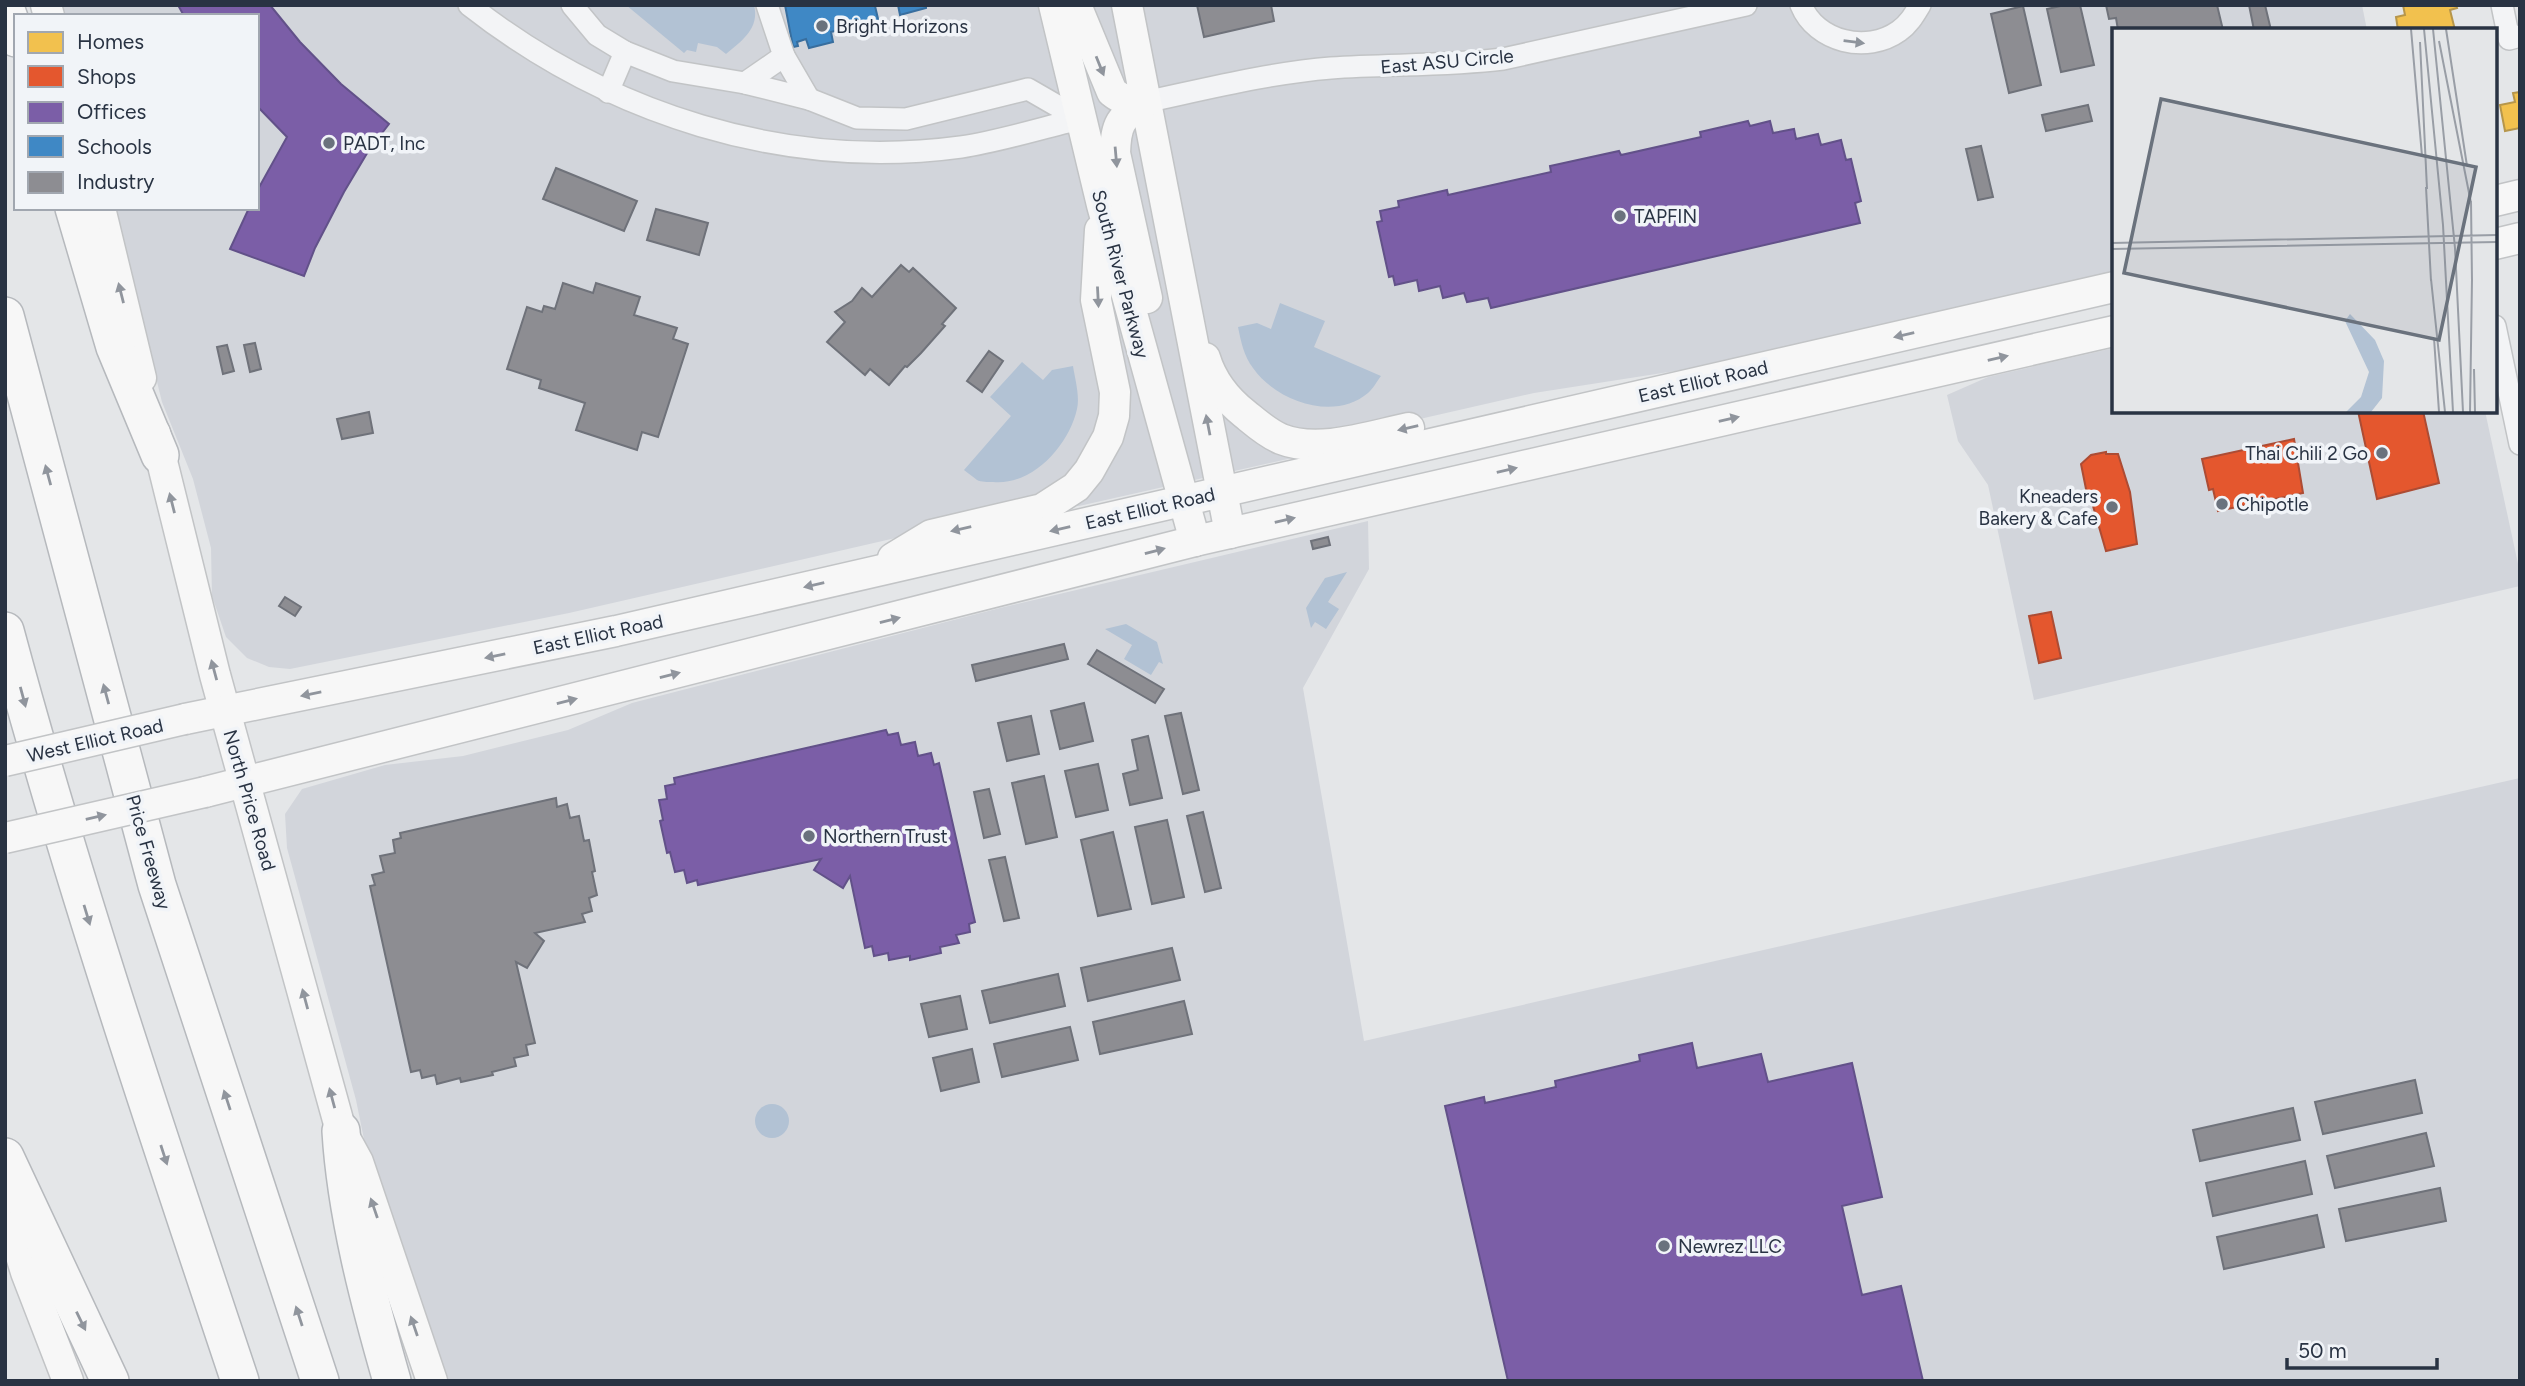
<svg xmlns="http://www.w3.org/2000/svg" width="2525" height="1386" viewBox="0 0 2525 1386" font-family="Figtree,sans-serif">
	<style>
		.built { fill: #d2d5db }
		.water { fill: #b2c2d4 }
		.homes { fill: #f2c14e; stroke: #b6964b; stroke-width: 2 }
		.shops { fill: #e4572e; stroke: #ac4c34; stroke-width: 2 }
		.offices { fill: #7b5ea7; stroke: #625189; stroke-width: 2 }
		.schools { fill: #3f88c5; stroke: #386e9e; stroke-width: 2 }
		.industry { fill: #8d8d92; stroke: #6f727a; stroke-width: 2 }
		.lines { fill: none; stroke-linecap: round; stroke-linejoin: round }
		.street-casing { stroke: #c2c4c6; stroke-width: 24 }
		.secondary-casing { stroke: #c2c4c6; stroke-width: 33 }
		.highway-casing { stroke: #b6b9bd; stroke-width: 40 }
		.street { stroke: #f3f4f6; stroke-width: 21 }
		.secondary { stroke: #f7f7f7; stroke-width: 30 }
		.highway { stroke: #f7f7f7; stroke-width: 37 }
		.secondary-bridge-casing { stroke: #c2c4c6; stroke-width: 33; stroke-linecap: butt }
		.secondary-bridge { stroke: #f7f7f7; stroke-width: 30 }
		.oneway { fill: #8e949c }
		.oneway2 { fill: #90959d }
		.poi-dot { fill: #6a727d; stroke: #f1f4f8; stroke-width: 2.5 }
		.labels { text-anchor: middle; stroke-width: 7; stroke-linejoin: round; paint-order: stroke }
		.poi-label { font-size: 19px; fill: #293343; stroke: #f1f4f8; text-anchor: start }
		.street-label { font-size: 19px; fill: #293343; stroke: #f1f4f8 }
		.inset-road { fill: none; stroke: #999ea6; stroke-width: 2 }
		.view { fill: #6a727d; fill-opacity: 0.15; stroke: #6a727d; stroke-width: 3.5 }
		.inset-edge { fill: none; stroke: #293343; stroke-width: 3.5 }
	</style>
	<rect width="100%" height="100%" fill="#e4e6e8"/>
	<g class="built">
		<polygon points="62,5 2362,5 2367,30 2114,30 2114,271 1688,369 1534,393 1354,434 1297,457 1079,506 1017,510 569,613 290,669 269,667 247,658 226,637 212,596 211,548 193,479 162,402 114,208 257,208 257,16 65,16"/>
		<polygon points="2114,348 2114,411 2485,411 2520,573 2520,586 2034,700 1988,485 1958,441 1947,395 1988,377"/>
		<polygon points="1368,521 1369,569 1303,688 1364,1041 2520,778 2520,1381 443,1381 375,1193 356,1100 287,848 285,814 302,789 385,765 463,756 568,730 632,703 1000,608"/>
	</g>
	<g class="water">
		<path d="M 626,5 L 754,5 C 760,28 742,41 726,54 L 717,47 L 698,43 L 696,52 L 687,50 L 684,53 Z"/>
		<path d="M 1280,303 L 1325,321 L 1314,347 L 1381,376 C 1377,381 1373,389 1368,393 C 1334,422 1276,401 1253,368 C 1244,356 1241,342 1238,327 L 1257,323 L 1271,329 Z"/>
		<path d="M 1022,362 L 1043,380 L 1052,370 L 1073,366 C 1075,379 1080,396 1077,409 C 1069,445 1033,486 993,482 C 988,482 981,482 977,480 C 973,477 968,473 964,470 L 1011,416 L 990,397 Z"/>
		<polygon points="1347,572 1328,602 1339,609 1326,629 1315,622 1311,628 1306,608 1325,578"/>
		<polygon points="1126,624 1157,642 1163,664 1159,662 1151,675 1124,659 1132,645 1105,629"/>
		<circle cx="772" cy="1121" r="17"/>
	</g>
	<g class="homes">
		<polygon points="2403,5 2456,5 2457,8 2450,10 2455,30 2398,30 2396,17 2405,15"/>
		<polygon points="2520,92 2520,128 2505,131 2500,105 2515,102 2513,93"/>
	</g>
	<g class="shops">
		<polygon points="2358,411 2423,411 2439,483 2377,499"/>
		<polygon points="2294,439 2303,493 2218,511 2213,489 2209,490 2202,459"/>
		<polygon points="2106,452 2106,454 2118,454 2130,492 2137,544 2106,551 2091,499 2088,499 2081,464 2091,455"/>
		<polygon points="2051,612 2061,658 2039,663 2029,616"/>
	</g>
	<g class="offices">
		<polygon points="178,5 270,5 300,42 341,84 389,124 369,150 344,192 315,248 304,276 230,249 249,208 257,208 257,191 287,137 257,106 257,16 184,16"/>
		<polygon points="1748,121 1750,126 1770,121 1773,133 1794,129 1796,139 1818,134 1821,145 1841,140 1846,160 1851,159 1861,201 1855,203 1860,223 1491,308 1488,298 1467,302 1464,293 1443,298 1440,286 1419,291 1417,280 1395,285 1393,276 1389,277 1377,222 1382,221 1380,211 1399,207 1398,201 1447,190 1448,195 1551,172 1550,166 1619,151 1621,155 1701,137 1700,132"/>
		<polygon points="886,730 888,735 898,733 901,745 915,742 918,756 931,753 934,765 939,763 975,922 969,924 970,932 956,935 959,943 940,947 941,953 910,960 910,956 889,960 888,953 874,956 872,946 865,948 850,876 843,888 814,870 821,859 698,885 697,880 687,883 684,870 675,872 670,852 667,853 660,821 663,820 659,800 667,799 665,786 675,784 674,778"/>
		<polygon points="1692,1043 1697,1068 1761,1054 1768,1082 1852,1063 1882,1197 1842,1206 1862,1295 1901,1286 1923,1381 1508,1381 1445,1106 1484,1097 1485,1103 1556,1087 1555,1081 1640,1061 1639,1055"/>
	</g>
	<g class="schools">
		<polygon points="785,5 878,5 875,6 879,23 862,27 861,24 831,32 833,42 809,48 806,39 797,42 798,46 793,47"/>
		<polygon points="898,5 926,5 926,8 900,15"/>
	</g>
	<g class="industry">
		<polygon points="1197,5 1271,5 1274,21 1204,37"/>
		<polygon points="2065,5 2080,5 2094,65 2061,72 2047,9"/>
		<polygon points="2106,5 2217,5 2223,30 2118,30 2116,18 2109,19"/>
		<polygon points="2249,5 2265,5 2271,30 2254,30"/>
		<polygon points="2023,6 2041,85 2009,93 1991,14"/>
		<polygon points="2088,105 2092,121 2046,131 2042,115"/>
		<polygon points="1981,146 1993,197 1978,200 1966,149"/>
		<polygon points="556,168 637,201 624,231 543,199"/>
		<polygon points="656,209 708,223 699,255 647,240"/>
		<polygon points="901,265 909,272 913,268 956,308 942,324 945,326 921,353 907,367 905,366 889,385 870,369 865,375 827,342 845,322 835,312 852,301 862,288 872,297"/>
		<polygon points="563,283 593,293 596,283 640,297 634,315 677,328 673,339 688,344 658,437 642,432 637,450 576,430 585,403 539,388 541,380 507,369 527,307 542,312 544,306 555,309"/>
		<polygon points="255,343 261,369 250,372 244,345"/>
		<polygon points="227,345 234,371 223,374 217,347"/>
		<polygon points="989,351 1003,361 982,392 967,381"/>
		<polygon points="369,412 373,433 342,439 337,419"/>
		<polygon points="1328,537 1330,545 1313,549 1311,541"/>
		<polygon points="285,597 301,607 295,616 279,606"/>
		<polygon points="1064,644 1068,659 976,681 972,665"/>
		<polygon points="1097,650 1164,689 1155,703 1088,664"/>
		<polygon points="1084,703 1093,741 1060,749 1051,711"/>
		<polygon points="1181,713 1199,790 1183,794 1165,716"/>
		<polygon points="1031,716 1039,754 1007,761 998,723"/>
		<polygon points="1148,736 1162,798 1130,805 1123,774 1138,770 1132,740"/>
		<polygon points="1098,764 1108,810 1076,817 1065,771"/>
		<polygon points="1044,776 1057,837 1026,844 1012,783"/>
		<polygon points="989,789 1000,834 984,838 974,792"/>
		<polygon points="556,798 557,807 567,804 570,818 579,816 584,841 589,840 595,871 592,872 597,895 589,898 592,911 582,914 585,922 535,933 544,941 527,968 516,962 535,1043 526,1045 528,1055 514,1058 516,1066 492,1072 493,1075 461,1082 460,1078 437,1084 435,1075 422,1078 420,1070 411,1072 370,886 375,885 372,875 384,872 380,856 395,853 393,840 401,838 400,833"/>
		<polygon points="1203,812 1221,888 1205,892 1187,816"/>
		<polygon points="1167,820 1184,897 1152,904 1135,827"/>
		<polygon points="1113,832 1131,909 1098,916 1081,840"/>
		<polygon points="1005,857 1019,918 1004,921 989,860"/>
		<polygon points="1172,948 1180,980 1088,1001 1081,968"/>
		<polygon points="1058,974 1065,1006 990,1023 982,991"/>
		<polygon points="960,996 967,1029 929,1037 921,1004"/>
		<polygon points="1184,1001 1192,1034 1100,1054 1093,1022"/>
		<polygon points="1070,1027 1078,1060 1002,1077 994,1044"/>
		<polygon points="972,1049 979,1082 941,1091 933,1058"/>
		<polygon points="2415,1080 2422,1113 2323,1134 2315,1102"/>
		<polygon points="2293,1108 2300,1140 2200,1161 2193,1130"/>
		<polygon points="2426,1133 2434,1166 2335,1188 2327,1156"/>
		<polygon points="2305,1161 2312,1194 2213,1216 2206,1183"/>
		<polygon points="2440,1188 2446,1221 2346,1241 2339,1209"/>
		<polygon points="2317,1215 2324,1247 2224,1269 2217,1237"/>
	</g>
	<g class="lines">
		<defs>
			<g id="street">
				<path d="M 469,5 C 608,114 785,171 961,147 C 1001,141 1041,128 1080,119"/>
				<polyline points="572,5 597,35 625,52 673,71 745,83 809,99 857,118 906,119 1028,89 1080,119"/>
				<path d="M 1801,5 C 1816,42 1867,54 1899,31 C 1909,24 1914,15 1920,5"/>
				<polyline points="2502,5 2509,39 2520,36"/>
				<polyline points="784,56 809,99"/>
				<polyline points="745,83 784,56 767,5"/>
				<polyline points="608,92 625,52"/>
				<path d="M 1145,102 C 1206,89 1269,73 1331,68 C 1389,64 1446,66 1503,59 L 1746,5"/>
				<polyline points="2495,326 2520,444"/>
			</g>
			<g id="secondary">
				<polyline points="46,5 49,16"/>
				<polyline points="1054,5 1102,205 1195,541"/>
				<path d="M 1076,5 L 1112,92 C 1123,101 1132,102 1145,102"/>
				<polyline points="1127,5 1230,533"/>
				<path d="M 1145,102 C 1120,117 1116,124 1115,153 L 1147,298"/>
				<polyline points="2495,201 2520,195"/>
				<polyline points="100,208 141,378"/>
				<polyline points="2495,244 2520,238"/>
				<path d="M 1205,358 C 1212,381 1226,399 1245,414 C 1256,423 1267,433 1281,439 C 1319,454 1370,436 1409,428"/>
				<polyline points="155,433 215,675 341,1131 358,1162 432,1381"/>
				<polyline points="893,558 931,535 1042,509 1076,487 1089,471 1108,437 1114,416 1115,392 1096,300 1100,230"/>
				<polyline points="185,719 616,631 2114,287"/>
				<polyline points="205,792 1195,541 2114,331"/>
				<polyline points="5,1204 26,1272 68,1381"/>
			</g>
			<g id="highway">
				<polyline points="5,7 16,38"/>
				<polyline points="74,208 115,347 160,455"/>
				<polyline points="5,316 157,885 320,1381"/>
				<path d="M 5,631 C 73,884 157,1132 240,1381"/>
				<path d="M 341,1131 C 346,1214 369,1301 392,1381"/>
				<polyline points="5,1157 110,1381"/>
			</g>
		</defs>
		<use href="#street" class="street-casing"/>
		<use href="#secondary" class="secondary-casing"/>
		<use href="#highway" class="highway-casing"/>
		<use href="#street" class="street"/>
		<use href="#secondary" class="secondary"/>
		<use href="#highway" class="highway"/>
		<defs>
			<g id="secondary-bridge">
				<polyline points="5,761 185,719"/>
				<polyline points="5,838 205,792"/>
			</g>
		</defs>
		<use href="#secondary-bridge" class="secondary-bridge-casing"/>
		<use href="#secondary-bridge" class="secondary-bridge"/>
	</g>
	<defs><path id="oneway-solid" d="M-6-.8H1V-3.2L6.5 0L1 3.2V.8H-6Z" transform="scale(1.75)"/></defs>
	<use class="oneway" href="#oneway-solid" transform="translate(1854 42) rotate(7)"/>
	<g class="oneway2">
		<use href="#oneway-solid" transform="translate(1100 66) rotate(68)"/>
		<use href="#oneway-solid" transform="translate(1116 157) rotate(85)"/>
		<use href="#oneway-solid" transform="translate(121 293) rotate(-104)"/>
		<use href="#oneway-solid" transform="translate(1098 297) rotate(87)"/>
		<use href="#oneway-solid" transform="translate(1904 335) rotate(167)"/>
		<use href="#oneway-solid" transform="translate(1998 358) rotate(-13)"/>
		<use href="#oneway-solid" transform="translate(1729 419) rotate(-13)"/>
		<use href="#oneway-solid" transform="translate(1208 425) rotate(-101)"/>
		<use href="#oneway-solid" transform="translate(1408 428) rotate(167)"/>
		<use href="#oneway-solid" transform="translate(1507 470) rotate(-13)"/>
		<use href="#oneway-solid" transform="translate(48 475) rotate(-105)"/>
		<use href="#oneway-solid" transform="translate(172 503) rotate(-104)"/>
		<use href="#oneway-solid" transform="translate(1285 520) rotate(-13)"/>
		<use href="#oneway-solid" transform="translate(961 529) rotate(167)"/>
		<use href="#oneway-solid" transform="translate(1060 529) rotate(167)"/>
		<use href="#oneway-solid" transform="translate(1155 551) rotate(-15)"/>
		<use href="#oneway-solid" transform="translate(814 585) rotate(167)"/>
		<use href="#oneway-solid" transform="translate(890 620) rotate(-14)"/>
		<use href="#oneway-solid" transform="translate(495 656) rotate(168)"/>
		<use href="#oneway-solid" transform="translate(214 670) rotate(-105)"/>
		<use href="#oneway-solid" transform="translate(670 675) rotate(-14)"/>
		<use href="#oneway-solid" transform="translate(106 694) rotate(-105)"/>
		<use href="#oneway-solid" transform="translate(311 694) rotate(169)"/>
		<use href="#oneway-solid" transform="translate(23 697) rotate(75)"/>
		<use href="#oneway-solid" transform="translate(567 701) rotate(-14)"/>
		<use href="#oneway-solid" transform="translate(96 817) rotate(-13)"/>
		<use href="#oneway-solid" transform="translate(87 915) rotate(73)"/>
		<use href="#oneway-solid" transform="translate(305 999) rotate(-105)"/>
		<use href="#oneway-solid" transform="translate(332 1098) rotate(-105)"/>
		<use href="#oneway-solid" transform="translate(227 1100) rotate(-108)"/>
		<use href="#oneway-solid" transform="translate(164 1155) rotate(72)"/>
		<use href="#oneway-solid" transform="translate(374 1208) rotate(-109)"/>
		<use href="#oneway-solid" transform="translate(299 1316) rotate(-108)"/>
		<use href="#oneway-solid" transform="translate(81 1321) rotate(64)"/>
		<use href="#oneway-solid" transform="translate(414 1326) rotate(-109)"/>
	</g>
	<g class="poi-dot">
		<circle cx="822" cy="26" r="7"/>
		<circle cx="329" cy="143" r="7"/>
		<circle cx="1620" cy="216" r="7"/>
		<circle cx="2382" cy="453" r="7"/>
		<circle cx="2222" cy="504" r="7"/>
		<circle cx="2112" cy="507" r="7"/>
		<circle cx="809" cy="836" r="7"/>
		<circle cx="1664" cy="1246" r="7"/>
	</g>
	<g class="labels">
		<g class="poi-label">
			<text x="836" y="33">Bright Horizons</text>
			<text x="343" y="150">PADT, Inc</text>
			<text x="1634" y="223">TAPFIN</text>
			<text x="2368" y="460" text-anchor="end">Thai Chili 2 Go</text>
			<text x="2098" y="503" text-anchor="end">Kneaders<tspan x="2098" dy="22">Bakery &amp; Cafe</tspan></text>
			<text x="2236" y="511">Chipotle</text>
			<text x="823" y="843">Northern Trust</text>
			<text x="1678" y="1253">Newrez LLC</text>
		</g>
		<g class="street-label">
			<text transform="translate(1447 61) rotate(-5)" y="7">East ASU Circle</text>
			<text transform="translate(1121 274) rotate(75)" y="7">South River Parkway</text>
			<text transform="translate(1703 381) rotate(-13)" y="7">East Elliot Road</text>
			<text transform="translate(1150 508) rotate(-13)" y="7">East Elliot Road</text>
			<text transform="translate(598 634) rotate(-12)" y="7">East Elliot Road</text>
			<text transform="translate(95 740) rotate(-13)" y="7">West Elliot Road</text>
			<text transform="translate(250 800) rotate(74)" y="7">North Price Road</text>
			<text transform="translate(149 852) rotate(74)" y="7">Price Freeway</text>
		</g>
	</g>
	<g transform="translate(2112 28)">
		<rect width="385" height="385" fill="#e4e6e8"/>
		<path d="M 238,286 L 263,312 L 272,333 L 270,370 L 259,384 L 234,384 L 249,369 L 257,344 L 233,293 Z" fill="#b2c2d4"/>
		<path class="inset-road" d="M 299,1 L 310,128M 312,1 L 331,197 L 341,384M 321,1 L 343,220 L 351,384M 334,1 L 355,138M 327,13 L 359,175M 308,14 L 315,161M 314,159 L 319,253M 359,173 L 360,253M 0,215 L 385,207M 0,221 L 385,214M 319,251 L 333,384M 322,310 L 327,384M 362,341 L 363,384M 358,384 L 360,251"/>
		<path class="view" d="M 49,71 L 364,139 L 327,312 L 12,245 Z"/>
		<rect width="385" height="385" class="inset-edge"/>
	</g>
	<rect width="2525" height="1386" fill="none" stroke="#293343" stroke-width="14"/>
	<rect x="14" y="14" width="245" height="196" fill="#f1f4f8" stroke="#a1a7b0" stroke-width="2"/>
	<rect x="28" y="32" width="35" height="21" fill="#f2c14e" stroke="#a1a7b0" stroke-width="2"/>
	<text x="77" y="49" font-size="21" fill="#293343">Homes</text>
	<rect x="28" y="66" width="35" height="21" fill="#e4572e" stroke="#a1a7b0" stroke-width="2"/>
	<text x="77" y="84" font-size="21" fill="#293343">Shops</text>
	<rect x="28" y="102" width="35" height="21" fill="#7b5ea7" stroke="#a1a7b0" stroke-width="2"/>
	<text x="77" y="119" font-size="21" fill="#293343">Offices</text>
	<rect x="28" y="136" width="35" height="21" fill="#3f88c5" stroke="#a1a7b0" stroke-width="2"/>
	<text x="77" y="154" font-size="21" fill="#293343">Schools</text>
	<rect x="28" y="172" width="35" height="21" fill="#8d8d92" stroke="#a1a7b0" stroke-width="2"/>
	<text x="77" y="189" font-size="21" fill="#293343">Industry</text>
	<path d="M2287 1358v10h150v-10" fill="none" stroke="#293343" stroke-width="3.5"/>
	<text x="2298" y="1358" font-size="21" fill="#293343" stroke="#f1f4f8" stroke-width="5" paint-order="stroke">50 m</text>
</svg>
